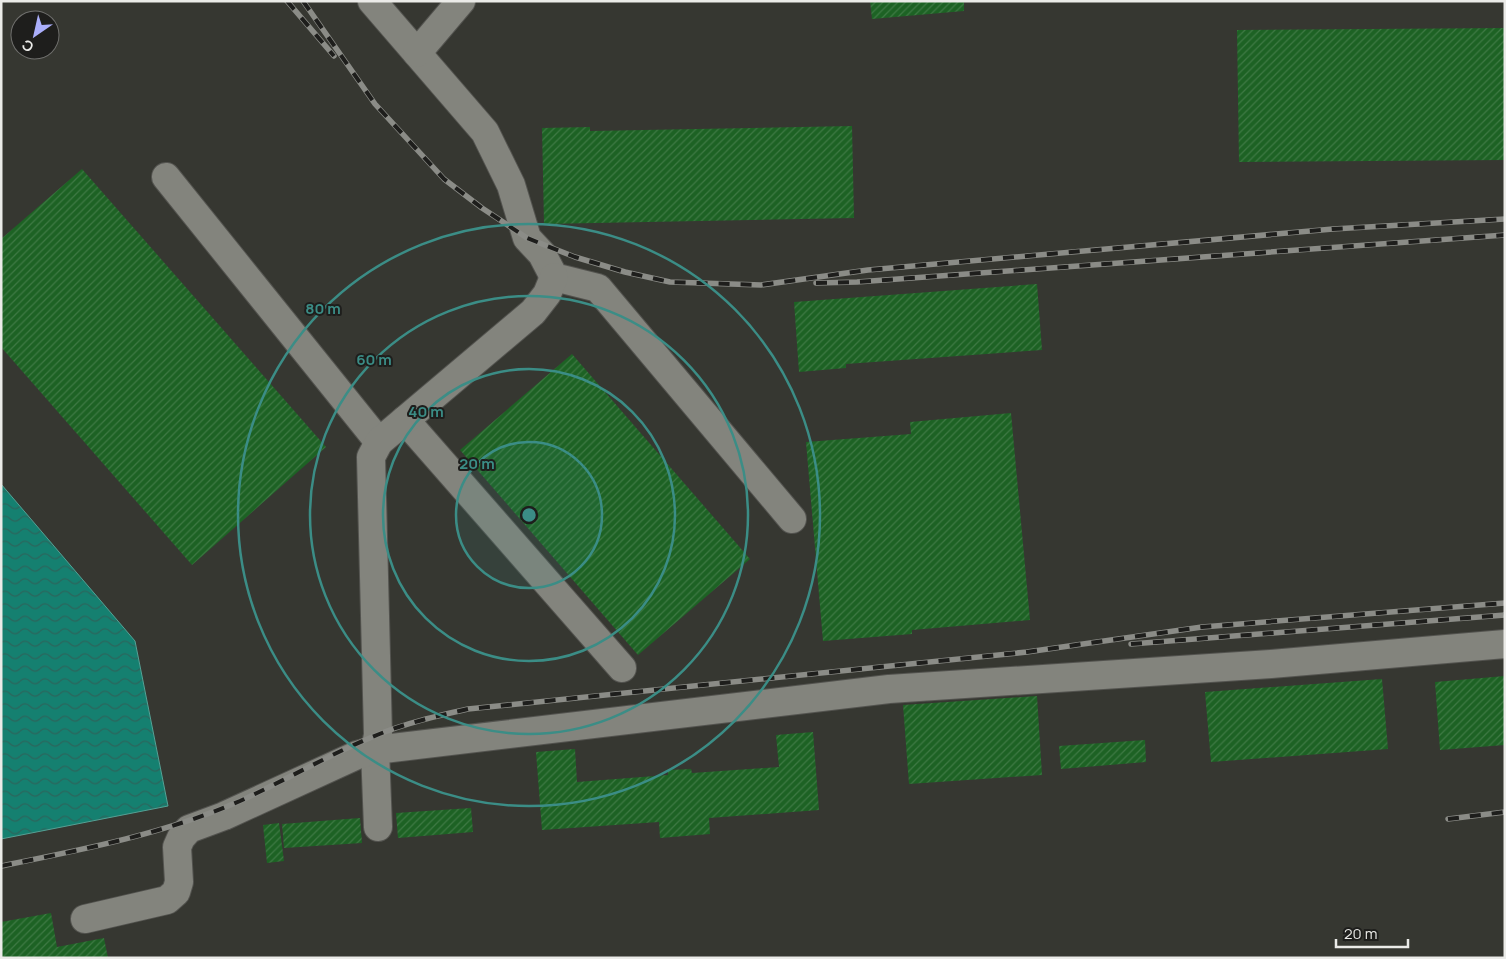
<svg xmlns="http://www.w3.org/2000/svg" width="1506" height="959" viewBox="0 0 1506 959" font-family="Manrope,sans-serif">
	<style>
		.water { fill: url(#water-waves); stroke: #55a094 }
		.building { fill: url(#building-hatch) }
		.lines { fill: none; stroke-linecap: round; stroke-linejoin: round }
		.minor-casing { stroke: #53534f; stroke-width: 30 }
		.minor { stroke: #83847d; stroke-width: 28 }
		.rail-casing { stroke: #8b8c87; stroke-width: 5.5 }
		.rail { stroke: #1e1e1c; stroke-width: 4; stroke-dasharray: 11; stroke-linecap: butt }
		.ring { fill: none; stroke: #3b8d86; stroke-width: 2.5 }
		.centre { fill: #3b8d86; stroke: #1e1e1c; stroke-width: 2.5 }
		.ring-label { font-size: 15px; text-anchor: middle; font-weight: bold; fill: #3b8d86; stroke: #1e1e1c; stroke-width: 4; stroke-linejoin: round; paint-order: stroke }
	</style>
	<defs>
		<pattern id="water-waves" width="16" height="10" patternUnits="userSpaceOnUse" patternTransform="scale(1.25)"><rect width="16" height="10" fill="#158070"/><path d="M0 5q4-4 8 0t8 0" fill="none" stroke="#2b665d"/></pattern>
		<pattern id="building-hatch" width="6" height="6" patternUnits="userSpaceOnUse" patternTransform="scale(1.25)"><rect width="6" height="6" fill="#1d6224"/><path d="M-1 1l2-2M0 6l6-6M5 7l2-2" fill="none" stroke="#3e7944"/></pattern>
	</defs>
	<rect width="100%" height="100%" fill="#363731"/>
	<polygon class="water" points="1,484 135,641 168,806 1,839"/>
	<g class="building">
		<polygon points="870,1 964,1 964,11 872,19"/>
		<polygon points="1505,28 1505,160 1239,162 1237,30"/>
		<polygon points="852,126 854,218 544,224 542,128 590,127 590,131"/>
		<polygon points="82,169 326,447 192,565 1,347 1,239"/>
		<polygon points="1037,284 1042,350 846,364 846,368 799,372 794,302"/>
		<polygon points="572,354 750,559 638,655 460,450"/>
		<polygon points="1011,413 1030,620 912,630 912,634 823,641 806,442 911,434 910,422"/>
		<polygon points="1505,676 1505,745 1440,750 1435,682"/>
		<polygon points="1382,679 1388,749 1211,762 1205,692"/>
		<polygon points="1037,696 1042,775 909,784 903,705"/>
		<polygon points="813,732 819,810 709,818 710,834 660,838 659,822 542,830 536,752 575,749 577,782 668,775 668,770 691,769 692,773 779,767 776,735"/>
		<polygon points="1145,740 1146,762 1061,769 1059,746"/>
		<polygon points="471,808 473,832 398,838 396,813"/>
		<polygon points="360,818 362,843 284,848 282,824"/>
		<polygon points="279,823 284,861 267,863 263,825"/>
		<polygon points="51,913 57,947 104,938 108,958 1,958 1,922"/>
	</g>
	<g class="lines">
		<defs>
			<g id="minor">
				<polyline points="372,1 485,132 511,185 527,238 542,254 554,277 598,288 792,519"/>
				<polyline points="417,53 461,1"/>
				<polyline points="166,177 379,442"/>
				<polyline points="405,420 622,668"/>
				<polyline points="378,827 375,750 378,735 371,457 379,442 533,312 547,294 554,277"/>
				<polyline points="85,919 167,900 176,892 179,882 177,847 181,838 189,829 224,816 357,755 375,750 889,689 1271,664 1505,644"/>
			</g>
		</defs>
		<use href="#minor" class="minor-casing"/>
		<use href="#minor" class="minor"/>
		<defs>
			<g id="rail">
				<polyline points="287,1 334,56"/>
				<polyline points="303,1 375,104 444,179 482,208 527,238 575,257 625,272 670,282 761,285 868,270 1333,229 1505,219"/>
				<polyline points="816,283 857,282 1505,235"/>
				<polyline points="1131,644 1505,615"/>
				<polyline points="1448,819 1505,812"/>
				<path d="M 1,866 C 81,850 164,834 240,801 C 286,780 330,754 377,735 C 406,723 437,716 468,709 L 1027,652 L 1202,627 L 1505,603"/>
			</g>
		</defs>
		<use href="#rail" class="rail-casing"/>
		<use href="#rail" class="rail"/>
	</g>
	<circle cx="529" cy="515" r="73" fill="#3b8d86" fill-opacity=".12"/>
	<g class="ring">
		<circle cx="529" cy="515" r="73"/>
		<circle cx="529" cy="515" r="146"/>
		<circle cx="529" cy="515" r="219"/>
		<circle cx="529" cy="515" r="291"/>
	</g>
	<circle cx="529" cy="515" r="8" class="centre"/>
	<g class="ring-label">
		<text x="323" y="314">80 m</text>
		<text x="374" y="365">60 m</text>
		<text x="426" y="417">40 m</text>
		<text x="477" y="469">20 m</text>
	</g>
	<rect width="1506" height="959" fill="none" stroke="#ebebe8" stroke-width="5"/>
	<g transform="translate(35 35) rotate(214)"><circle r="24" fill="#1e1e1c" stroke="#70706e"/>
	<path d="M0-4L9 19L0 12L-9 19Z" fill="#abaffb"/>
	<text y="-8" font-size="14" font-weight="bold" text-anchor="middle" fill="#ebebe8">С</text>
	</g>
	<path d="M1336 939v8h72v-8" fill="none" stroke="#ebebe8" stroke-width="2.5"/>
	<text x="1344" y="939" font-size="15" fill="#ebebe8" stroke="#1e1e1c" stroke-width="4" paint-order="stroke">20 m</text>
</svg>
